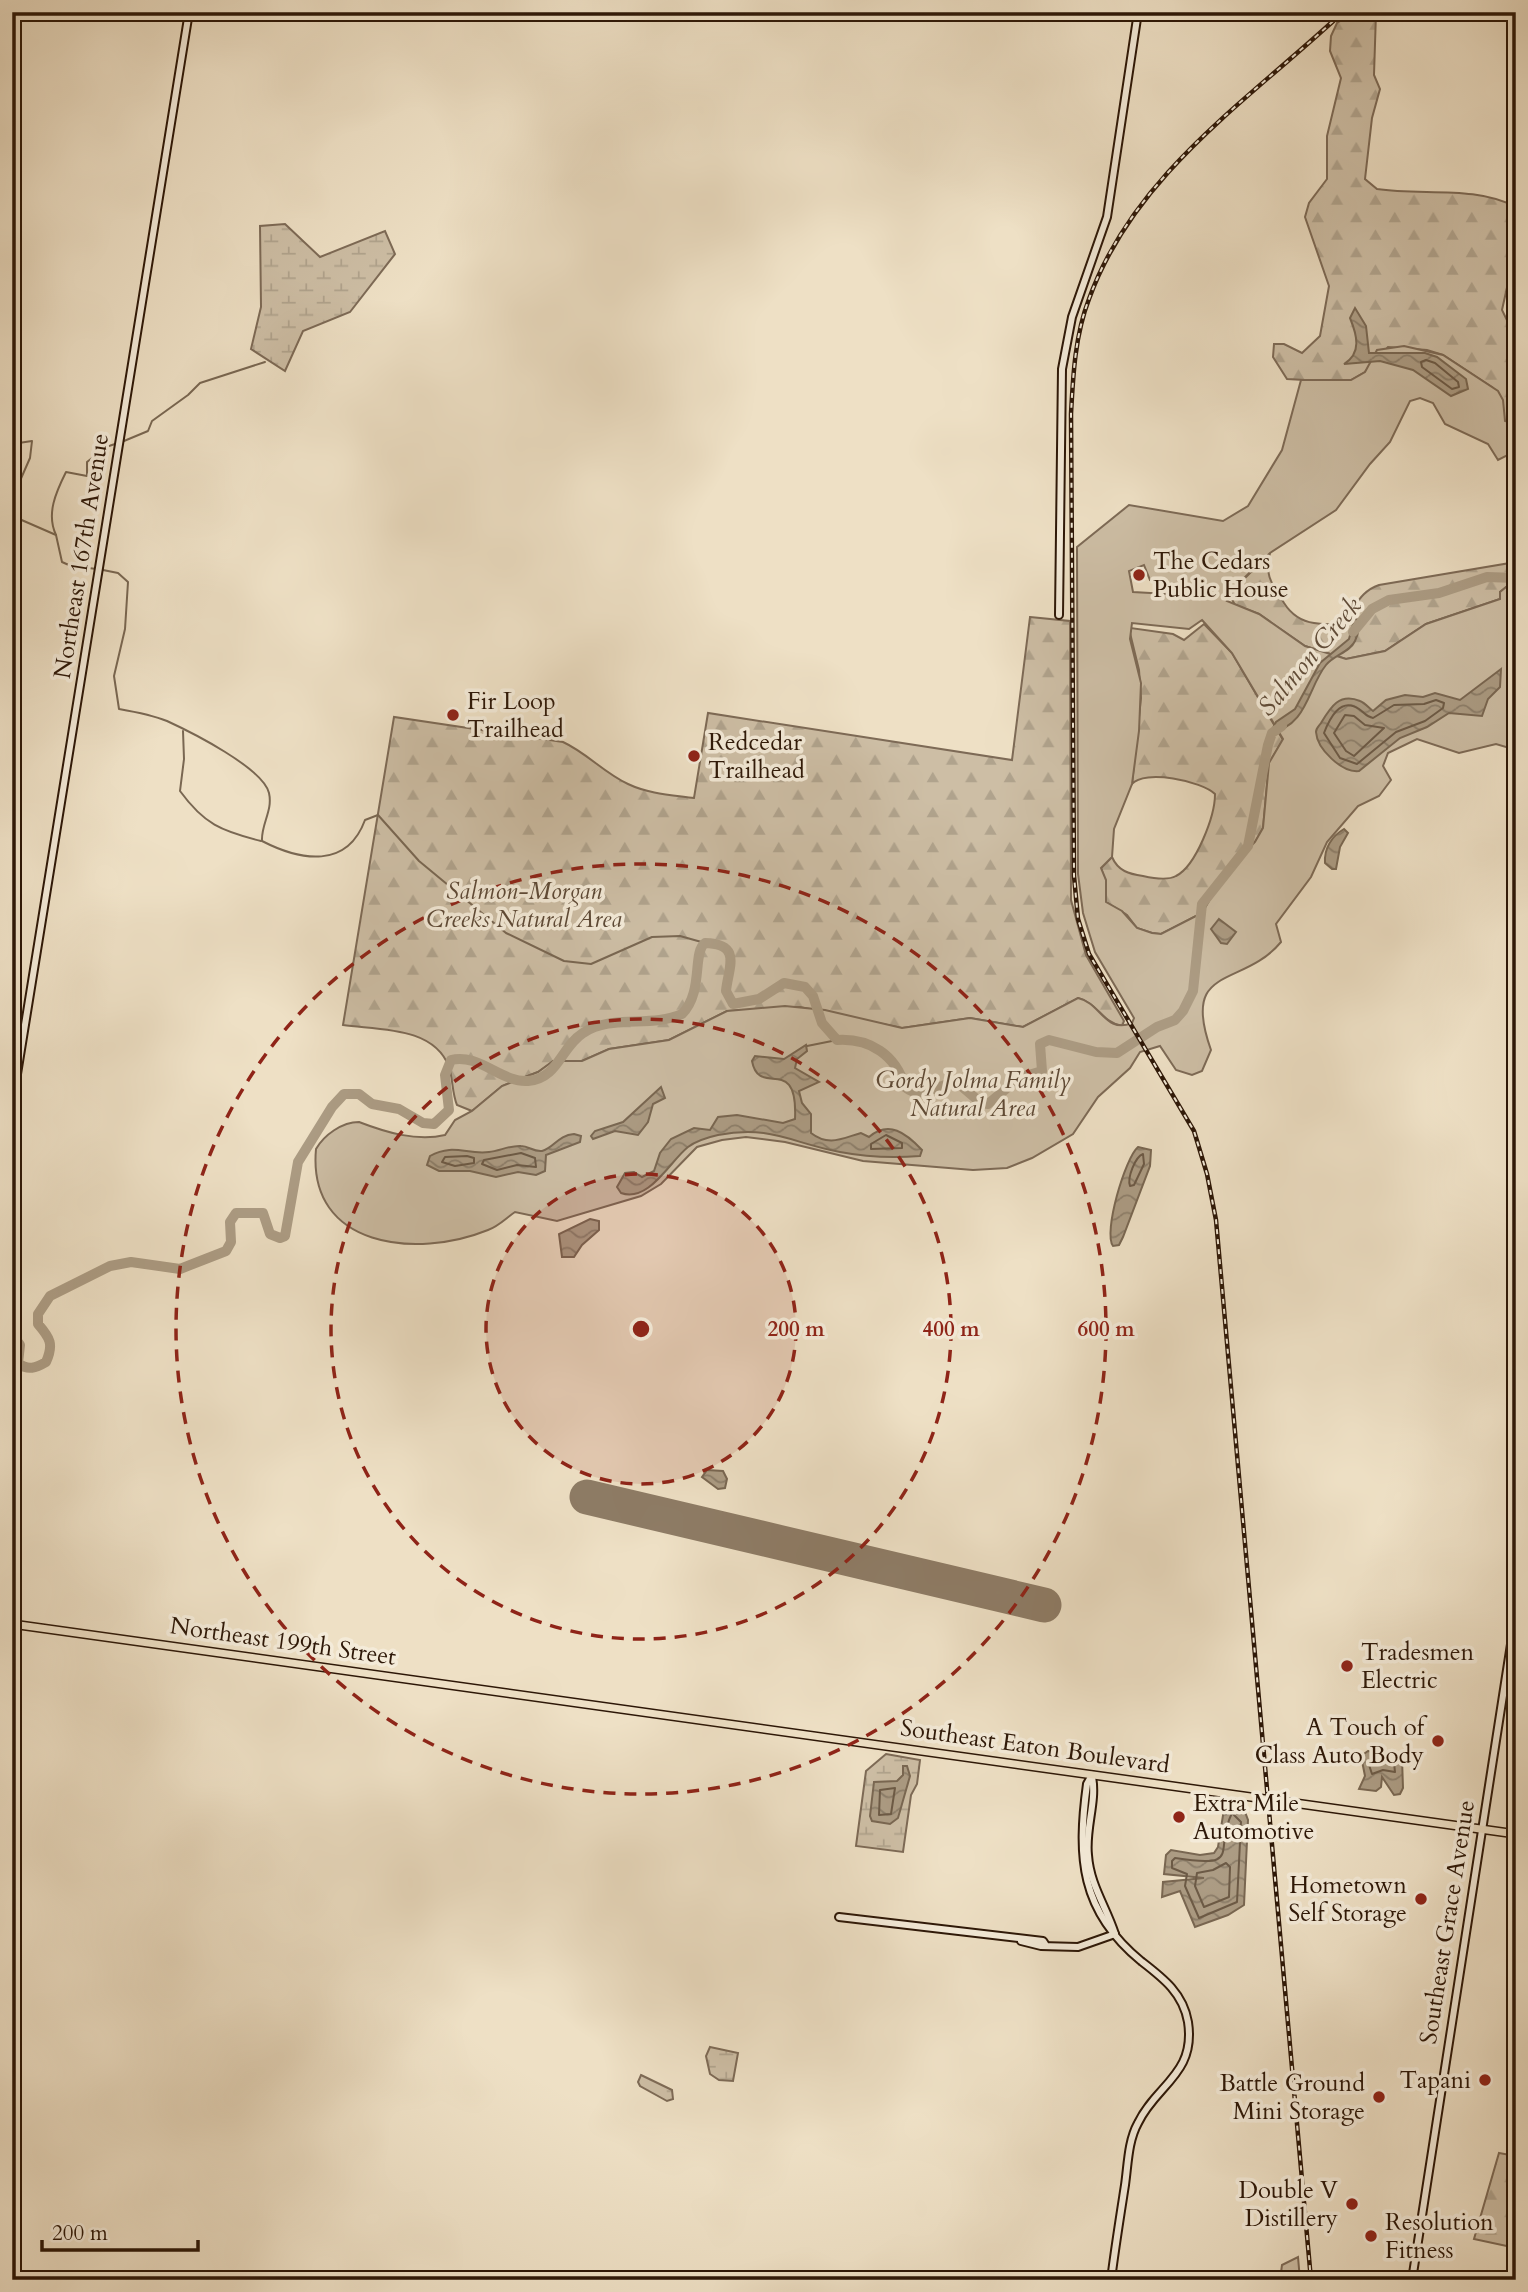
<svg xmlns="http://www.w3.org/2000/svg" width="1528" height="2292" viewBox="0 0 1528 2292" font-family="Cardo,serif">
	<style>
		.forest { fill: url(#forest-firs); stroke: #7d6a56; stroke-width: 2 }
		.wetland { fill: url(#wetland-marsh); stroke: #7d6a56; stroke-width: 2 }
		.park { fill: #cdbea5; stroke: #7d6a56; stroke-width: 2; fill-rule: evenodd }
		.water { fill: url(#water-waves); stroke: #796752; stroke-width: 2 }
		.lines { fill: none; stroke-linecap: round; stroke-linejoin: round }
		.shore { stroke: #6c5a46; stroke-width: 2 }
		.stream { stroke: #796752; stroke-width: 2 }
		.river { stroke: #ac9c84; stroke-width: 10 }
		.runway { stroke: #8e7c66; stroke-width: 35 }
		.secondary-casing { stroke: #2d1707; stroke-width: 10 }
		.primary-casing { stroke: #2d1707; stroke-width: 10 }
		.secondary { stroke: #f4ebd9; stroke-width: 6 }
		.primary { stroke: #eee0c5; stroke-width: 7 }
		.rail-casing { stroke: #2d1707; stroke-width: 4.5 }
		.rail { stroke: #f4ebd9; stroke-width: 2; stroke-dasharray: 5; stroke-linecap: butt }
		.ring { fill: none; stroke: #8f2418; stroke-width: 3.5; stroke-dasharray: 12 9 }
		.poi-dot { fill: #8f2418; stroke: #f4ebd9; stroke-width: 2.5 }
		.labels { text-anchor: middle; stroke-width: 7; stroke-linejoin: round; paint-order: stroke }
		.street-label { font-size: 24px; fill: #2d1707; stroke: #f4ebd9 }
		.poi-label { font-size: 24px; fill: #2d1707; stroke: #f4ebd9; text-anchor: start }
		.park-label { font-size: 24px; font-style: italic; fill: #5d4936; stroke: #f4ebd9 }
		.water-label { font-size: 26px; font-style: italic; fill: #604c39; stroke: #f4ebd9 }
		.centre { fill: #8f2418; stroke: #f4ebd9; stroke-width: 3.5 }
		.ring-label { font-size: 21px; text-anchor: middle; font-weight: bold; fill: #8f2418; stroke: #f4ebd9; stroke-width: 7; stroke-linejoin: round; paint-order: stroke }
	</style>
	<defs>
		<pattern id="forest-firs" width="22" height="20" patternUnits="userSpaceOnUse" patternTransform="scale(1.75)"><rect width="22" height="20" fill="#cdbea5"/><path d="M5 1l3.5 6h-7zM16 11l3.5 6h-7z" fill="#b0a38d"/></pattern>
		<pattern id="wetland-marsh" width="20" height="14" patternUnits="userSpaceOnUse" patternTransform="scale(1.75)"><rect width="20" height="14" fill="#cdbea5"/><path d="M1 5h8M5 5V1M11 12h8M15 12V8" fill="none" stroke="#b0a38d"/></pattern>
		<pattern id="water-waves" width="16" height="10" patternUnits="userSpaceOnUse" patternTransform="scale(1.75)"><rect width="16" height="10" fill="#ac9c84"/><path d="M0 5q4-4 8 0t8 0" fill="none" stroke="#8c7e6a"/></pattern>
	</defs>
	<rect width="100%" height="100%" fill="#eee0c5"/>
	<filter id="stains"><feTurbulence type="fractalNoise" baseFrequency=".00286" numOctaves="4"/><feColorMatrix values="0 0 0 0 .2 0 0 0 0 .09 0 0 0 0 .02 0 0 0 .5 -.17"/></filter>
	<radialGradient id="worn" r=".72"><stop offset=".6" stop-color="#630" stop-opacity="0"/><stop offset="1" stop-color="#630" stop-opacity=".3"/></radialGradient>
	<g class="forest">
		<path d="M 1355,12 L 1376,13 L 1374,75 L 1380,89 L 1372,118 L 1365,179 L 1377,189 C 1422,196 1474,185 1516,207 L 1516,247 L 1502,310 L 1516,339 L 1516,424 L 1505,422 L 1493,388 L 1443,355 L 1427,350 L 1388,347 L 1365,372 L 1351,380 L 1341,382 L 1287,379 L 1273,357 L 1274,344 L 1284,344 L 1302,353 L 1320,336 L 1329,286 L 1305,217 L 1309,203 L 1327,179 L 1327,136 L 1341,78 L 1330,51 L 1331,36 L 1337,23 Z"/>
		<path d="M 1270,553 C 1264,575 1272,584 1284,603 C 1291,614 1300,621 1314,623 C 1358,631 1347,596 1379,585 L 1516,562 L 1516,579 L 1500,592 L 1500,599 L 1426,624 L 1385,651 L 1346,659 L 1305,646 L 1259,614 L 1235,605 L 1229,594 Z"/>
		<path d="M 1030,617 L 1070,621 L 1071,900 L 1086,955 L 1124,1021 L 1122,1026 C 1101,1022 1098,1003 1078,998 L 1023,1027 L 970,1018 L 902,1028 L 800,1007 L 727,1011 L 669,1040 L 609,1049 L 582,1061 L 554,1061 L 538,1072 L 502,1086 L 472,1111 L 457,1105 C 452,1093 453,1079 449,1067 C 434,1026 378,1030 343,1025 L 394,717 L 563,742 C 587,753 604,773 628,784 C 649,794 672,795 694,798 L 708,713 L 1012,760 Z"/>
		<path d="M 1204,624 L 1232,653 L 1283,740 L 1269,763 L 1263,828 L 1255,842 L 1226,872 L 1202,913 L 1161,934 L 1152,933 L 1137,928 L 1127,915 L 1106,902 L 1106,883 L 1101,868 L 1112,857 C 1118,871 1129,874 1143,876 C 1152,878 1167,881 1176,876 C 1196,866 1215,816 1215,794 C 1202,781 1144,769 1132,784 L 1141,698 L 1139,670 L 1130,633 L 1131,628 L 1173,634 L 1184,640 Z"/>
		<polygon points="1499,2153 1516,2156 1516,2248 1474,2239"/>
	</g>
	<g class="wetland">
		<polygon points="285,224 320,257 385,231 395,254 350,312 303,331 285,371 251,349 261,307 260,226"/>
		<polygon points="886,1754 920,1760 917,1784 911,1795 903,1852 856,1846 866,1771"/>
		<polygon points="710,2047 738,2053 733,2081 719,2080 710,2074 706,2056"/>
		<polygon points="641,2075 672,2090 673,2099 667,2101 640,2086 638,2082"/>
	</g>
	<g class="park">
		<path d="M 1404,346 L 1443,355 L 1498,391 L 1503,400 L 1505,421 L 1516,424 L 1516,451 L 1498,460 L 1488,444 L 1445,424 L 1433,403 L 1420,398 L 1410,401 L 1390,442 L 1370,464 L 1336,510 L 1270,553 L 1239,583 L 1227,601 L 1259,614 L 1305,646 L 1346,659 L 1385,651 L 1426,624 L 1500,599 L 1500,592 L 1516,579 L 1516,750 L 1496,744 L 1459,753 L 1417,739 L 1388,753 L 1383,766 L 1391,780 L 1379,796 L 1358,806 L 1327,842 L 1311,877 L 1276,924 L 1281,942 C 1242,989 1180,963 1211,1050 L 1202,1071 L 1192,1075 L 1176,1070 L 1160,1046 L 1140,1052 L 1130,1068 L 1098,1097 L 1073,1134 L 1032,1158 L 1007,1168 L 973,1170 L 863,1161 L 785,1142 L 746,1137 L 722,1140 L 697,1147 L 661,1184 L 641,1196 L 557,1221 L 515,1212 C 506,1218 499,1226 488,1230 C 417,1259 307,1248 316,1149 C 324,1135 342,1122 359,1122 C 385,1132 417,1142 445,1135 L 455,1120 L 472,1111 L 502,1086 L 538,1072 L 553,1061 L 582,1061 L 609,1049 L 669,1040 L 727,1011 L 785,1006 L 825,1010 L 902,1028 L 970,1018 L 1023,1027 L 1078,998 C 1101,1003 1105,1034 1132,1023 L 1134,1018 L 1095,952 L 1083,913 L 1078,874 L 1077,547 L 1129,505 L 1223,521 L 1248,506 L 1282,450 L 1301,380 L 1351,380 L 1365,372 L 1377,350 ZM 1144,565 L 1150,580 L 1170,583 L 1168,594 L 1133,592 L 1129,571 ZM 1202,620 L 1232,653 L 1283,739 L 1269,763 L 1263,828 L 1255,842 L 1226,872 L 1202,913 L 1161,934 L 1152,933 L 1137,928 L 1122,911 L 1106,902 L 1106,880 L 1101,868 L 1112,857 L 1114,829 L 1132,784 L 1139,731 L 1141,683 L 1130,639 L 1132,623 L 1189,629 Z"/>
		<polygon points="1298,2257 1300,2280 1280,2280 1282,2265"/>
	</g>
	<g class="water">
		<path d="M 1355,308 L 1366,326 L 1369,353 L 1425,353 L 1437,357 L 1466,379 L 1468,389 L 1451,396 L 1413,370 L 1380,361 L 1344,364 C 1362,353 1357,335 1350,318 Z"/>
		<path d="M 1355,616 C 1360,623 1359,633 1355,641 C 1350,652 1334,655 1326,665 C 1308,687 1307,727 1271,732 L 1276,722 L 1295,709 L 1320,663 L 1349,639 Z"/>
		<path d="M 1501,669 L 1500,687 L 1488,699 L 1482,716 L 1449,713 L 1427,727 L 1400,738 L 1359,771 C 1342,773 1317,749 1316,732 C 1316,728 1319,726 1321,723 C 1330,708 1339,692 1360,701 C 1365,703 1369,708 1373,711 L 1386,700 L 1405,695 L 1423,697 L 1435,693 L 1460,700 Z"/>
		<path d="M 1344,829 L 1348,833 L 1340,847 L 1336,869 L 1332,869 L 1325,863 C 1324,848 1332,836 1344,829 Z"/>
		<polygon points="1219,919 1236,932 1227,944 1221,943 1211,929"/>
		<path d="M 806,1045 L 807,1051 L 797,1059 L 795,1068 L 819,1082 L 799,1091 L 802,1103 L 811,1114 L 811,1133 C 829,1147 843,1138 861,1133 L 869,1137 C 889,1120 906,1133 922,1150 L 920,1156 C 893,1158 866,1157 840,1152 C 791,1143 772,1125 718,1135 C 709,1137 696,1141 688,1147 C 670,1161 649,1203 621,1193 L 617,1187 L 625,1173 L 634,1172 L 642,1177 L 654,1171 L 660,1153 L 671,1139 L 694,1128 L 710,1130 L 718,1117 L 737,1115 L 783,1123 L 795,1119 C 798,1052 759,1099 752,1061 L 755,1056 L 784,1059 Z"/>
		<polygon points="661,1087 665,1098 653,1104 648,1122 638,1135 615,1131 593,1139 591,1136 595,1131 623,1122"/>
		<path d="M 574,1134 L 581,1136 L 580,1142 L 546,1155 L 545,1171 L 536,1175 L 518,1172 L 496,1177 L 470,1171 L 439,1171 L 427,1165 L 430,1156 C 453,1143 467,1155 489,1152 C 499,1151 511,1145 521,1146 C 529,1146 533,1152 542,1151 C 554,1148 558,1135 574,1134 Z"/>
		<path d="M 1138,1147 L 1151,1150 L 1150,1166 L 1123,1237 L 1119,1245 L 1113,1246 C 1103,1233 1125,1158 1138,1147 Z"/>
		<polygon points="590,1219 599,1221 599,1230 582,1245 574,1257 562,1257 559,1234"/>
		<polygon points="707,1470 723,1471 727,1479 725,1488 718,1489 702,1477"/>
		<polygon points="1368,1751 1402,1758 1403,1788 1400,1794 1394,1795 1382,1777 1381,1787 1376,1791 1359,1789 1365,1776 1361,1756"/>
		<polygon points="903,1766 907,1766 910,1776 898,1818 890,1824 872,1821 870,1816 874,1782 897,1781 903,1775"/>
		<polygon points="1230,1804 1245,1812 1248,1820 1244,1905 1228,1915 1195,1927 1180,1891 1162,1897 1163,1882 1204,1878 1164,1874 1166,1855 1171,1850 1200,1855 1214,1853 1218,1847 1224,1809"/>
	</g>
	<g class="lines">
		<g class="shore">
			<polygon points="1426,360 1435,363 1458,382 1459,387 1452,389 1422,367 1421,362"/>
			<path d="M 1436,700 L 1444,703 L 1443,708 L 1425,721 L 1396,732 L 1357,764 L 1340,758 L 1324,733 C 1329,720 1340,696 1359,709 C 1365,713 1366,717 1373,718 L 1394,705 L 1424,704 Z"/>
			<polygon points="1345,715 1354,716 1365,725 1384,728 1354,756 1346,751 1334,733"/>
			<polygon points="886,1135 902,1143 902,1148 871,1149 871,1144"/>
			<polygon points="521,1153 535,1158 536,1167 517,1165 497,1170 482,1164 484,1160"/>
			<path d="M 1143,1154 L 1144,1164 L 1134,1185 L 1130,1186 C 1127,1178 1135,1157 1143,1154 Z"/>
			<polygon points="467,1156 474,1158 474,1163 455,1166 442,1162 445,1157"/>
			<polygon points="1371,1759 1394,1763 1395,1772 1383,1770 1372,1774 1368,1762"/>
			<polygon points="895,1788 891,1814 879,1815 880,1790"/>
			<path d="M 1232,1813 L 1241,1822 L 1237,1902 L 1199,1918 L 1185,1886 L 1187,1874 L 1172,1868 L 1172,1861 L 1175,1858 C 1244,1869 1213,1851 1232,1813 Z"/>
			<polygon points="1226,1863 1230,1867 1229,1897 1204,1907 1195,1886 1197,1873 1213,1870"/>
		</g>
		<g class="stream">
			<polyline points="124,441 148,431 152,421 188,395 200,383 265,362"/>
			<polyline points="12,444 32,441 30,458 12,499"/>
			<polyline points="12,511 17,518 56,535 62,562 71,566 97,569"/>
			<path d="M 56,535 C 46,514 56,492 66,472 L 87,476 L 87,462 L 106,447 L 118,443"/>
			<path d="M 103,570 L 118,573 L 128,582 L 125,629 L 114,676 L 119,709 C 136,712 152,715 167,721 C 191,732 263,768 269,793 C 273,811 261,824 262,841 C 301,861 347,869 365,820 L 378,815 L 419,861 L 506,933 L 564,961 L 591,964 L 652,937 L 680,936 L 705,943"/>
			<path d="M 183,731 L 184,759 L 180,791 C 204,824 221,831 261,841"/>
			<polyline points="807,1046 837,1040"/>
		</g>
		<g class="river">
			<polyline points="1353,632 1372,609 1389,600 1439,593 1487,577 1516,578"/>
			<path d="M 12,1334 L 20,1345 L 18,1363 C 28,1371 36,1368 46,1362 C 54,1344 50,1338 38,1324 L 38,1314 L 50,1296 L 110,1266 L 131,1262 L 180,1269 L 226,1251 L 231,1242 L 230,1222 L 236,1213 L 263,1213 L 270,1234 L 280,1238 L 285,1236 L 298,1162 L 332,1107 L 344,1094 L 359,1094 L 372,1104 L 399,1109 L 423,1123 L 434,1124 L 449,1110 L 445,1075 L 451,1060 C 479,1053 502,1083 528,1081 C 558,1079 561,1047 583,1033 C 611,1014 651,1028 682,1014 C 704,992 692,952 705,943 C 743,944 728,968 726,991 L 733,1004 L 759,999 L 784,983 L 805,987 L 813,996 L 822,1023 L 837,1040 C 870,1038 896,1055 905,1087 C 924,1102 938,1081 959,1084 L 981,1103 L 988,1104 L 1019,1078 L 1042,1071 L 1040,1044 L 1049,1040 L 1096,1052 L 1117,1053 L 1157,1027 L 1175,1020 L 1183,1011 L 1193,991 L 1202,904 L 1248,846 L 1268,745 L 1272,733 L 1282,726"/>
		</g>
		<polyline class="runway" points="587,1497 1044,1605"/>
		<defs>
			<g id="secondary">
				<polyline points="1059,615 1062,369 1072,317 1107,217 1138,12"/>
				<polyline points="12,1105 189,12"/>
				<path d="M 1092,1775 L 1087,1784 C 1077,1857 1080,1911 1141,1961 C 1163,1978 1183,1993 1188,2022 C 1196,2074 1156,2085 1138,2123 C 1128,2141 1128,2164 1125,2185 C 1120,2217 1115,2248 1111,2280"/>
				<path d="M 1092,1777 C 1097,1801 1085,1829 1088,1855 C 1090,1885 1106,1906 1115,1934"/>
				<polyline points="839,1917 1043,1941 1045,1944"/>
				<polyline points="1021,1941 1041,1946 1078,1947 1115,1934"/>
				<polyline points="1412,2280 1516,1612"/>
			</g>
			<polyline id="primary" points="12,1624 1516,1834"/>
		</defs>
		<use href="#secondary" class="secondary-casing"/>
		<use href="#primary" class="primary-casing"/>
		<use href="#secondary" class="secondary"/>
		<use href="#primary" class="primary"/>
		<defs>
			<path id="rail" d="M 1311,2280 L 1216,1220 L 1207,1174 L 1194,1131 L 1089,954 L 1078,919 L 1074,876 L 1071,414 C 1073,376 1075,335 1089,299 C 1134,174 1250,99 1343,12"/>
		</defs>
		<use href="#rail" class="rail-casing"/>
		<use href="#rail" class="rail"/>
	</g>
	<circle cx="641" cy="1329" r="155" fill="#8f2418" fill-opacity=".12"/>
	<g class="ring">
		<circle cx="641" cy="1329" r="155"/>
		<circle cx="641" cy="1329" r="310"/>
		<circle cx="641" cy="1329" r="465"/>
	</g>
	<g class="poi-dot">
		<circle cx="1139" cy="575" r="7"/>
		<circle cx="453" cy="715" r="7"/>
		<circle cx="694" cy="756" r="7"/>
		<circle cx="1347" cy="1666" r="7"/>
		<circle cx="1438" cy="1741" r="7"/>
		<circle cx="1179" cy="1817" r="7"/>
		<circle cx="1421" cy="1899" r="7"/>
		<circle cx="1485" cy="2080" r="7"/>
		<circle cx="1379" cy="2097" r="7"/>
		<circle cx="1352" cy="2204" r="7"/>
		<circle cx="1371" cy="2236" r="7"/>
	</g>
	<g class="labels">
		<g class="street-label">
			<text transform="translate(81 556) rotate(-81)" y="8">Northeast 167th Avenue</text>
			<text transform="translate(283 1641) rotate(8)" y="8">Northeast 199th Street</text>
			<text transform="translate(1035 1746) rotate(8)" y="8">Southeast Eaton Boulevard</text>
			<text transform="translate(1447 1922) rotate(-81)" y="8">Southeast Grace Avenue</text>
		</g>
		<g class="poi-label">
			<text x="1153" y="569">The Cedars<tspan x="1153" dy="28">Public House</tspan></text>
			<text x="467" y="709">Fir Loop<tspan x="467" dy="28">Trailhead</tspan></text>
			<text x="708" y="750">Redcedar<tspan x="708" dy="28">Trailhead</tspan></text>
			<text x="1361" y="1660">Tradesmen<tspan x="1361" dy="28">Electric</tspan></text>
			<text x="1424" y="1735" text-anchor="end">A Touch of<tspan x="1424" dy="28">Class Auto Body</tspan></text>
			<text x="1193" y="1811">Extra Mile<tspan x="1193" dy="28">Automotive</tspan></text>
			<text x="1407" y="1893" text-anchor="end">Hometown<tspan x="1407" dy="28">Self Storage</tspan></text>
			<text x="1471" y="2088" text-anchor="end">Tapani</text>
			<text x="1365" y="2091" text-anchor="end">Battle Ground<tspan x="1365" dy="28">Mini Storage</tspan></text>
			<text x="1338" y="2198" text-anchor="end">Double V<tspan x="1338" dy="28">Distillery</tspan></text>
			<text x="1385" y="2230">Resolution<tspan x="1385" dy="28">Fitness</tspan></text>
		</g>
		<g class="park-label">
			<text x="524" y="899">Salmon-Morgan<tspan x="524" dy="28">Creeks Natural Area</tspan></text>
			<text x="973" y="1088">Gordy Jolma Family<tspan x="973" dy="28">Natural Area</tspan></text>
		</g>
		<g class="water-label">
			<text transform="translate(1309 656) rotate(-50)" y="9">Salmon Creek</text>
		</g>
	</g>
	<circle cx="641" cy="1329" r="10" class="centre"/>
	<g class="ring-label">
		<text x="796" y="1336">200 m</text>
		<text x="951" y="1336">400 m</text>
		<text x="1106" y="1336">600 m</text>
	</g>
	<rect width="1528" height="2292" fill="none" stroke="#eee0c5" stroke-width="42"/>
	<rect x="14" y="14" width="1500" height="2264" fill="none" stroke="#2d1707" stroke-width="3.5"/>
	<rect x="21" y="21" width="1486" height="2250" fill="none" stroke="#2d1707" stroke-width="2"/>
	<path d="M42 2240v10h156v-10" fill="none" stroke="#2d1707" stroke-width="3.5"/>
	<text x="52" y="2240" font-size="21" fill="#2d1707" stroke="#f4ebd9" stroke-width="5" paint-order="stroke">200 m</text>
	<rect width="100%" height="100%" filter="url(#stains)"/>
	<rect width="100%" height="100%" fill="url(#worn)"/>
</svg>
